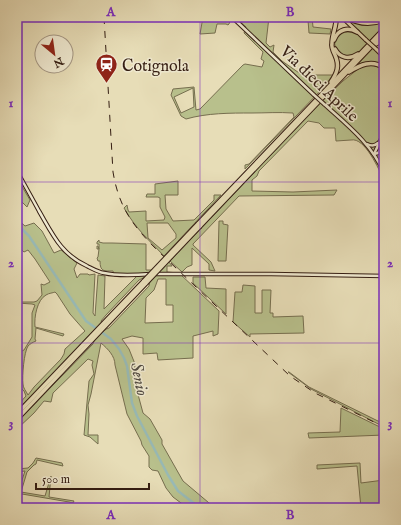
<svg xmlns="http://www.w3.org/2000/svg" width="401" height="525" viewBox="0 0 401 525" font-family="'IM FELL English',serif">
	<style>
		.green { fill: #b8c08c; stroke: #766e4f; fill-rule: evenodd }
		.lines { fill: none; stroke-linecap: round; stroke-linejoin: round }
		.river { stroke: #98bab6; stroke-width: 2.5 }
		.secondary-casing { stroke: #341d12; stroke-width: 4.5 }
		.primary-casing { stroke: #341d12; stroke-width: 5 }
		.highway-casing { stroke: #341d12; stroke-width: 5.5 }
		.secondary { stroke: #efe9d0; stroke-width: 2.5 }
		.primary { stroke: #e7ddb7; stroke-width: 3 }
		.highway { stroke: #e7ddb7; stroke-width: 3.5 }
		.rail { stroke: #341d12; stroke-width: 1; stroke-dasharray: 7 7; stroke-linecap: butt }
		.secondary-bridge-casing { stroke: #341d12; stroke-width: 4.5; stroke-linecap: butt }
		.primary-bridge-casing { stroke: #341d12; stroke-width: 5; stroke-linecap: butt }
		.highway-bridge-casing { stroke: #341d12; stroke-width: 5.5; stroke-linecap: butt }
		.secondary-bridge { stroke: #efe9d0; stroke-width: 2.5 }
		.primary-bridge { stroke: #e7ddb7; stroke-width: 3 }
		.highway-bridge { stroke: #e7ddb7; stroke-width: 3.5 }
		.grid { fill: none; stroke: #7b2cbf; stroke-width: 1; stroke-opacity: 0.55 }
		.labels { text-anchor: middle; stroke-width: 3; stroke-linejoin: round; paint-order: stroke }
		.poi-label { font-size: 16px; fill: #341d12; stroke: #efe9d0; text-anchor: start }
		.street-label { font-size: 16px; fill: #341d12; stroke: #efe9d0 }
		.water-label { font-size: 17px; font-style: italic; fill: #524c43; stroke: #efe9d0 }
		.neatline { fill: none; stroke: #7b2cbf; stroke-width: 1.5 }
		.grid-label { font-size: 13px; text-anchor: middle; font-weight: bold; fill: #7b2cbf }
	</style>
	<rect width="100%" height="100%" fill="#e7ddb7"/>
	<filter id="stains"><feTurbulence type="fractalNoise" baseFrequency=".005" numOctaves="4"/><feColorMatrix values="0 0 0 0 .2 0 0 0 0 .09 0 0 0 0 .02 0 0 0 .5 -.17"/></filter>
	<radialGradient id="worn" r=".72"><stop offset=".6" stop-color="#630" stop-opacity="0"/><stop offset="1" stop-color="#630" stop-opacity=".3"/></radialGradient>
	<g class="green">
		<polygon points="203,17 230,17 231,18 229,24 228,25 226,24 217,24 215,33 200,34"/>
		<path d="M 235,17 L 269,17 L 266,43 L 270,47 L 274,45 L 273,52 L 282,61 L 302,75 L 304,75 L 304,71 L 306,70 L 306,75 L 333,75 L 322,89 L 245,169 L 245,165 L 249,164 L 294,117 L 293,113 C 279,112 265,113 252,113 C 230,113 207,113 186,119 L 181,116 L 171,95 L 173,89 L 194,87 L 196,110 L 200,109 L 243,65 L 245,64 L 262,67 L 264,61 L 261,59 L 263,52 L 244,33 L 246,27 ZM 193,88 L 194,107 L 181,113 L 174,97 Z"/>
		<polygon points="300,17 312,17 313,27 331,29 330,34 309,33 308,20 302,19"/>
		<polygon points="344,17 358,23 384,21 384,26 369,41"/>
		<path d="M 344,31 C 356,30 360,37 368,44 C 364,48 358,54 353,56 C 340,61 328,43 339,34 C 340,33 342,32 344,31 Z"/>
		<path d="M 373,48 L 384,59 L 384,67 C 372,60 368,62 356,66 Z"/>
		<path d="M 366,65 C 373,65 379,66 384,71 L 384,117 L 380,133 L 384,133 L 384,180 C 379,170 365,137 351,140 L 336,141 L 335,128 L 324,128 L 319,123 L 308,121 L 259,171 L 257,176 L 252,180 L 252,191 L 293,192 L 337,190 L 334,195 L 239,196 L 193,244 L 193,245 L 211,262 L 215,271 L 209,270 L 209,264 L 192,248 L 192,265 L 187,267 L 182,272 L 170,261 L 320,103 L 343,81 L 358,69 Z"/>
		<polygon points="17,178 30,200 27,207 23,203 17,199"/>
		<path d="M 178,181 L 178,195 L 165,195 L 166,209 L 173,221 L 194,220 L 214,200 L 214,195 L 221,195 L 164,256 C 148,239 136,229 124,208 L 127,205 L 128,210 L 129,212 L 146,211 L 146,221 L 164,220 L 165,217 L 160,207 L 160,198 L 158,197 L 146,197 L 147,194 L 155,194 L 155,184 ZM 147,223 L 168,223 L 176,234 L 176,238 L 162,250 L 148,238 Z"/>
		<path d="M 17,219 L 25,226 L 34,223 L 42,231 L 54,253 L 61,250 L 77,263 L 74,269 L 77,278 L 80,274 L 88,274 L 89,275 L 95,274 L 93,313 L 95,316 L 98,275 L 105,276 L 104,309 L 136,277 L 135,276 L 114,276 L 113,271 C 104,271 100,272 100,261 L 98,261 L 97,258 L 98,257 L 99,249 L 97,249 L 97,246 L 98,246 L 99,249 L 99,244 L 97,244 L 97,242 L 99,240 L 99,242 L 103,243 L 112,243 L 146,244 L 146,270 L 152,270 L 145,277 L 139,280 L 106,315 L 101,321 L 102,323 L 90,335 L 17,411 L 17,406 L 26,396 L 24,391 L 19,386 L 17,386 L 17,383 L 20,381 L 21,354 L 21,353 L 17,352 L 17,350 L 22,351 L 24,350 L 32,337 L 32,313 L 35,305 L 32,304 L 17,303 L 17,302 L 34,302 L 37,301 L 42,295 L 41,284 L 44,285 L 50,282 L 35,259 L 28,250 L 24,252 L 17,246 ZM 55,292 L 57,294 L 70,314 L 85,331 L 65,349 L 64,354 L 61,359 L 34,387 L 28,395 C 26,391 23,388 23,384 C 22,376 24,352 28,346 C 30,344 33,342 36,341 L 35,339 L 36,328 L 63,336 L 64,334 L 35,327 C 34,317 37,300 46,295 C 49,293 53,293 55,292 Z"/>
		<polygon points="219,221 223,221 223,224 228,225 226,261 218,261"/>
		<path d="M 169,262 L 172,266 L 167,266 L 167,272 L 179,273 L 219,311 L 218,334 L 213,336 L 213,331 L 193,336 L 193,358 L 158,360 L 157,353 L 143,354 L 143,338 L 132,336 L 122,339 L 129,349 L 135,364 L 135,376 L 136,387 L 143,413 L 150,419 L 162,440 L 162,444 L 183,481 L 215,508 L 185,508 L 185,506 L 173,497 L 166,488 L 158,471 L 152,470 L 149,467 L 149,456 L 142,445 L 141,441 L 127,414 L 115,365 C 115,356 108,349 101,343 L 91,394 L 88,405 L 89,414 L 88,435 L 98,435 L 98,444 L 90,437 L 84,435 L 89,381 L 94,374 L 92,365 L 93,361 L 88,359 L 53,393 L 51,402 L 44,401 L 34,413 L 17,429 L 17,422 L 93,344 C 94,338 103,330 109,328 L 149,286 L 150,281 ZM 158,279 L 166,279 L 166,305 L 173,305 L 173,322 L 145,323 L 146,298 L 154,290 Z"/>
		<polygon points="193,277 205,277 206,288 226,289 226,314 193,283"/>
		<polygon points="243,285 255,286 255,313 262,313 262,290 271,290 270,313 273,313 273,317 303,316 304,333 250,334 250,337 233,322 235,292 242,292"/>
		<polygon points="288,372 289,372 309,387 384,424 384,427 311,389"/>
		<polygon points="341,408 384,429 384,435 309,438 308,433 340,432"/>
		<path d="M 36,458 L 62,463 L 63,466 L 37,460 L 36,464 L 34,465 L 27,472 L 21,492 L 45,496 L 51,476 L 49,497 L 74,501 L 73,503 L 69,502 L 22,494 L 17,504 C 17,499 20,496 18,492 L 25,471 L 17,472 L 17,469 L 28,468 L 33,463 Z"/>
		<polygon points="360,463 361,483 384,480 384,508 361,508 357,466 317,469 317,465"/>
	</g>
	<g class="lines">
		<polyline class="river" points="17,224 29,236 86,321 111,339 119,349 124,358 127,366 132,403 137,416 168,475 178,491 200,508"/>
		<defs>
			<g id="secondary">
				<polyline points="232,17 314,95"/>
				<path d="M 324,104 C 346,124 372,144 384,173"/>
				<polyline points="382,134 382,150 384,167"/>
				<path d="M 367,144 C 371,146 375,146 378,143"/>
				<polyline points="374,154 381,139 384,128"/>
				<polyline points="374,154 378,153 381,149"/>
				<path d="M 17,171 C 24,184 32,198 39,211 C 53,235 61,254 87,266 C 93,269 98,272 104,273 C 117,276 137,275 151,274"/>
				<polyline points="156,274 271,274 384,276"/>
			</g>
			<g id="primary">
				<polyline points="342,17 366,40"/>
				<polyline points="376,49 384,57"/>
			</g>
			<g id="highway">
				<path d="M 346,17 C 358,24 371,25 384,20"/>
				<path d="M 334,40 C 338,29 348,27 357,32"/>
				<polyline points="376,44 384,39"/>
				<path d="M 335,49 C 340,58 349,60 358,54"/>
				<polyline points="383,56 384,56"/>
				<path d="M 349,72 C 360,65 372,59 384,68"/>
				<path d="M 331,82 C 337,73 340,66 335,55 C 333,51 331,47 332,43 C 332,34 337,26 336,17"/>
				<polyline points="198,224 384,29"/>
				<polyline points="200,226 384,33"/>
				<polyline points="17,414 144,281"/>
				<polyline points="17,419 146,283"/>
			</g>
		</defs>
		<use href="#secondary" class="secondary-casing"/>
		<use href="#primary" class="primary-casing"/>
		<use href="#highway" class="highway-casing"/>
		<use href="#secondary" class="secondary"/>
		<use href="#primary" class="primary"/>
		<use href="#highway" class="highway"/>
		<path class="rail" d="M 104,17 L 113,172 C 119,208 133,226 158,251 L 290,376 L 315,393 L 384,427"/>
		<defs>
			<polyline id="secondary-bridge" points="314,95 324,104"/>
			<polyline id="primary-bridge" points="366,40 376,49"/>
			<g id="highway-bridge">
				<polyline points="144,281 198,224"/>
				<polyline points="146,283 200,226"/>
			</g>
		</defs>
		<use href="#secondary-bridge" class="secondary-bridge-casing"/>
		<use href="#primary-bridge" class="primary-bridge-casing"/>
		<use href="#highway-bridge" class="highway-bridge-casing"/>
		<use href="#secondary-bridge" class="secondary-bridge"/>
		<use href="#primary-bridge" class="primary-bridge"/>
		<use href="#highway-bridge" class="highway-bridge"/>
	</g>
	<path class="grid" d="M 200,17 L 200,508M 17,182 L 384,182M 17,343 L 384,343"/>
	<defs>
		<symbol id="station-pin" viewBox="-11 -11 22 30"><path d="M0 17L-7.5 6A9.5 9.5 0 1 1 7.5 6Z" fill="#8f2418" stroke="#efe9d0"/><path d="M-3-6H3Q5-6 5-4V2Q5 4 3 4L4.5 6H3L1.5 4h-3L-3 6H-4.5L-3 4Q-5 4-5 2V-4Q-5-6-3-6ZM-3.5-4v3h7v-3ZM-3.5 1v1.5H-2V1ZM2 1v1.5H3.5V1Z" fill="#fff"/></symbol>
	</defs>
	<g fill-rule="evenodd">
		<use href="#station-pin" x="94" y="52" width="25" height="34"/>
	</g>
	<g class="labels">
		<g class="poi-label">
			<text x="122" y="71">Cotignola</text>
		</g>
		<g class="street-label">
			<text transform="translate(320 83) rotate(44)" y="6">Via dieci Aprile</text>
		</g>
		<g class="water-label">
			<text transform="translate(140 379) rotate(78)" y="6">Senio</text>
		</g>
	</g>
	<rect width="401" height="525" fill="none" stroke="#e7ddb7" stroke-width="44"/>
	<g transform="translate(54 54) rotate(151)"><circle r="19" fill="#efe9d0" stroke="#a49784"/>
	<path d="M0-3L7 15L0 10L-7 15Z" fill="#8f2418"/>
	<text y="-6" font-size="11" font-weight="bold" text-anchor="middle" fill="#341d12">N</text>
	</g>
	<path d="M36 483v6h113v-6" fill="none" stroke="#341d12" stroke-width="2"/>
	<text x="42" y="483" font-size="12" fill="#341d12" stroke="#efe9d0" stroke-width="3" paint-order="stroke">500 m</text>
	<rect x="22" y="22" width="357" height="481" class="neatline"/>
	<g class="grid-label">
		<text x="111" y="16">A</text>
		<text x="290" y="16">B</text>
		<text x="11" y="107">1</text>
		<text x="390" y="107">1</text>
		<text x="11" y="267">2</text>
		<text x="390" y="267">2</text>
		<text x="11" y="427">3</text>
		<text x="390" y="427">3</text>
		<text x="111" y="519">A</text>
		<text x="290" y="519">B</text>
	</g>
	<rect width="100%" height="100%" filter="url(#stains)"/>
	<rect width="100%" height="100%" fill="url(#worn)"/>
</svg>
